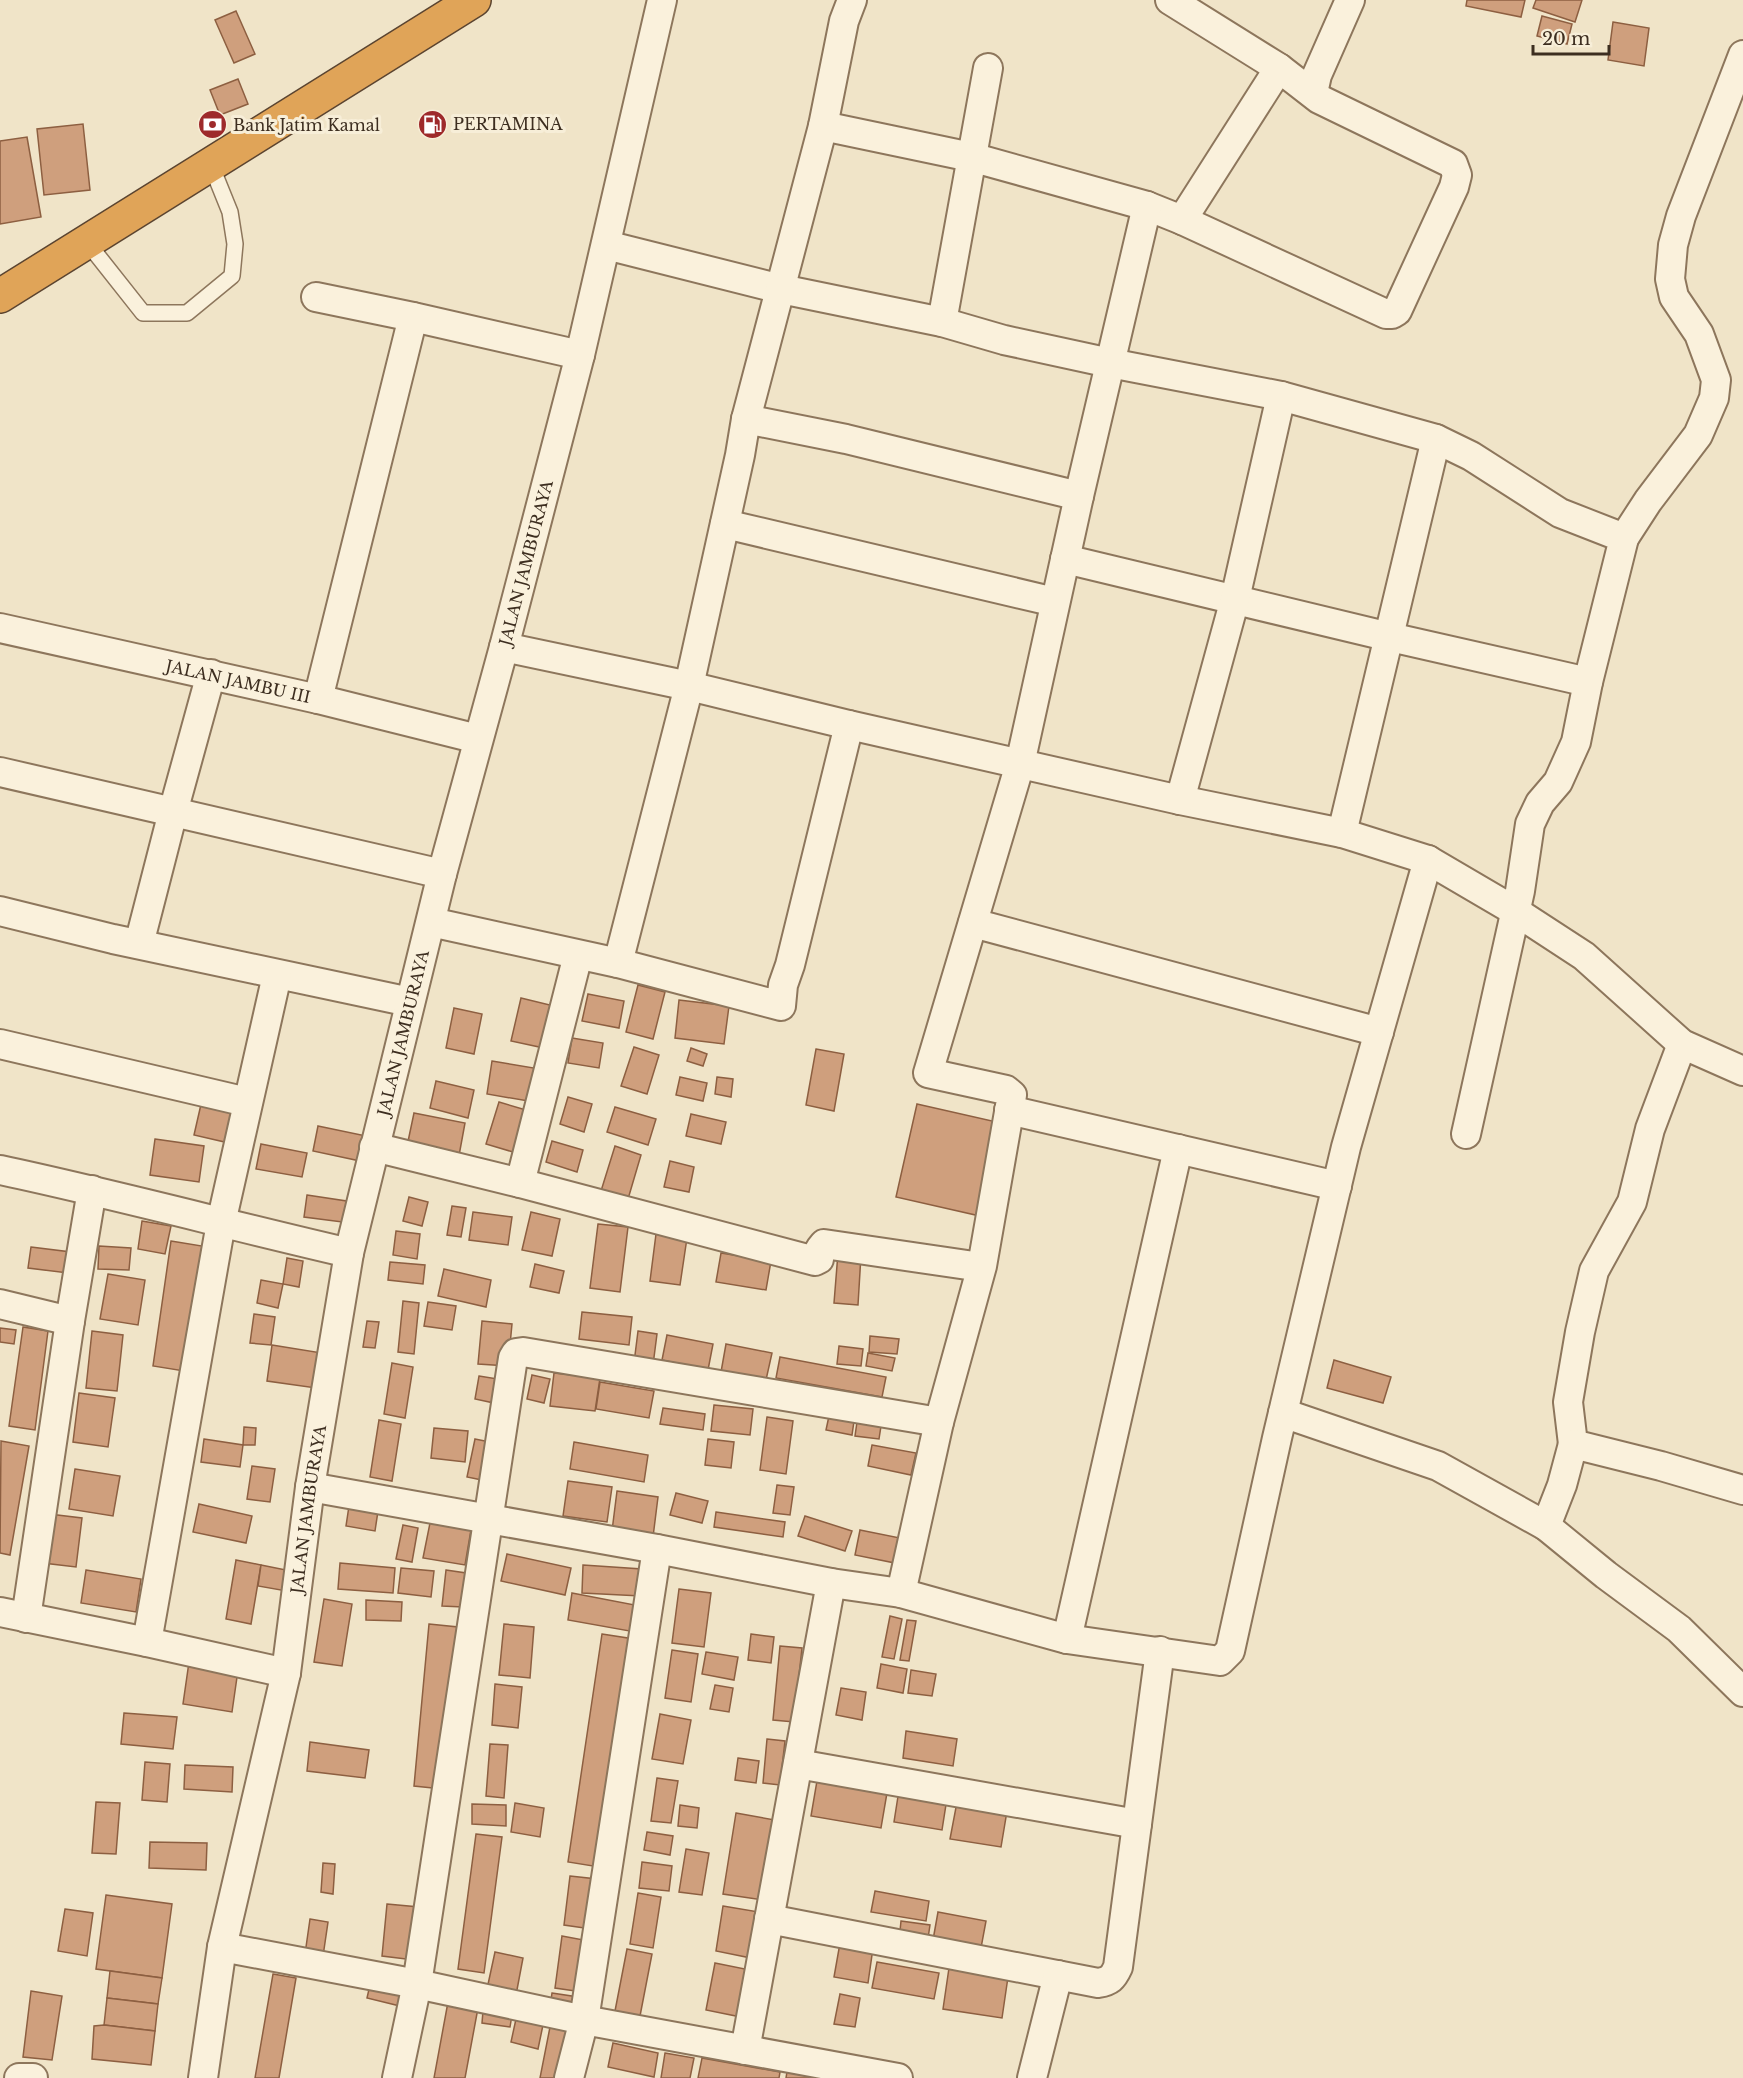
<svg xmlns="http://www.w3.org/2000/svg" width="1743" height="2078" viewBox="0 0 1743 2078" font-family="'Libre Baskerville',serif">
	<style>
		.building { fill: #cf9f7d; stroke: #8d5f41; stroke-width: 1.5 }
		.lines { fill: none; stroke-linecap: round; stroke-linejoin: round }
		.lane-casing { stroke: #8d765c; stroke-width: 18 }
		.street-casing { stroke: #8d765c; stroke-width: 32 }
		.highway-casing { stroke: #5b4430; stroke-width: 36 }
		.lane { stroke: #faf1dc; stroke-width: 15 }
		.street { stroke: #faf1dc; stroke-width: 28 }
		.highway { stroke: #e0a458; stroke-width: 33 }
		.labels { text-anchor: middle; stroke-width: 6; stroke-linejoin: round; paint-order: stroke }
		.poi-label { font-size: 16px; fill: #3d2e20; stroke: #f7eed8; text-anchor: start }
		.street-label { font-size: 16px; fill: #3d2e20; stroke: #f7eed8 }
	</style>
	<rect width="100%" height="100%" fill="#f0e4c8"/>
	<g class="building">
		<polygon points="1467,0 1525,0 1521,17 1466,6"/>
		<polygon points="1536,0 1582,0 1575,22 1533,8"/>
		<polygon points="236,11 255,54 234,63 215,20"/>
		<polygon points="1542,16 1572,24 1567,44 1537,36"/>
		<polygon points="1613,22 1649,28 1644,66 1608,60"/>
		<polygon points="238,79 248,104 220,115 210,90"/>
		<polygon points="83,124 90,190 44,195 37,129"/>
		<polygon points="27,137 41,217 0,224 0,141"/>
		<polygon points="638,985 665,992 653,1039 626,1032"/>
		<polygon points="588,994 624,1001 619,1028 582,1021"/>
		<polygon points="521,998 554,1006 544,1048 511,1041"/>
		<polygon points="679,1000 729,1006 724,1044 675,1038"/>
		<polygon points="454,1008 482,1014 474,1054 446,1048"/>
		<polygon points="572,1038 603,1043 599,1068 568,1063"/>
		<polygon points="634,1047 659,1055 647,1094 621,1086"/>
		<polygon points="691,1048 707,1054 703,1066 687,1061"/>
		<polygon points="816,1049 844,1054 834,1111 806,1105"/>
		<polygon points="492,1061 540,1069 534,1102 487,1094"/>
		<polygon points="680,1077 707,1083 703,1101 676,1095"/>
		<polygon points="717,1077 733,1079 731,1097 715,1094"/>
		<polygon points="436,1081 474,1090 468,1118 430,1108"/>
		<polygon points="568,1097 592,1104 584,1132 560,1124"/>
		<polygon points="202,1100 236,1108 229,1143 194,1135"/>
		<polygon points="499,1102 526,1110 513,1152 486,1144"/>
		<polygon points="917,1104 1001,1123 980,1216 896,1197"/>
		<polygon points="615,1107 656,1119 648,1145 607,1132"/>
		<polygon points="414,1113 465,1123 458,1161 406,1151"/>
		<polygon points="691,1114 726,1122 721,1144 686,1136"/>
		<polygon points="318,1126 371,1137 365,1162 313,1151"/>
		<polygon points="155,1139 204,1146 199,1182 150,1175"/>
		<polygon points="552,1141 583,1150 577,1172 546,1162"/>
		<polygon points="261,1144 307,1153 302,1177 256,1169"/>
		<polygon points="615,1146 641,1155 628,1199 601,1191"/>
		<polygon points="670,1161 694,1167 689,1192 664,1187"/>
		<polygon points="307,1195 353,1202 350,1223 304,1217"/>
		<polygon points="409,1197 428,1202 422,1226 403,1221"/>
		<polygon points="452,1206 466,1208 461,1237 447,1235"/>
		<polygon points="473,1212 512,1217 508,1245 469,1240"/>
		<polygon points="531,1212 560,1219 552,1256 522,1250"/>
		<polygon points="142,1221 171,1226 165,1254 138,1249"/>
		<polygon points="598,1224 628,1227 620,1292 590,1288"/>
		<polygon points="396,1231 420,1234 417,1259 393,1255"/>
		<polygon points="656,1234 687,1238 680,1285 650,1281"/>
		<polygon points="171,1241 202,1246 184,1371 153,1366"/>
		<polygon points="99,1246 131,1248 129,1270 98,1269"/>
		<polygon points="31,1247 71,1252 68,1273 28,1268"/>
		<polygon points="721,1253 771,1261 766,1290 716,1282"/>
		<polygon points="838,1253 861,1255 858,1305 834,1303"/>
		<polygon points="287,1258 303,1261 299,1287 283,1284"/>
		<polygon points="390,1262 425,1265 423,1284 388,1280"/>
		<polygon points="535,1264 564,1271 559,1293 530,1287"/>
		<polygon points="444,1269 491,1280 486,1307 438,1296"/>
		<polygon points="108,1274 145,1280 138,1325 100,1319"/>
		<polygon points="261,1280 283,1284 278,1308 257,1303"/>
		<polygon points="403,1301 419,1303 414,1354 398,1352"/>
		<polygon points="428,1302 456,1306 452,1330 424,1326"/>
		<polygon points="582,1312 632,1317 629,1345 579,1339"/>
		<polygon points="254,1314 275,1317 271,1345 250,1343"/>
		<polygon points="367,1321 379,1322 375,1348 363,1347"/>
		<polygon points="482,1321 512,1324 508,1366 478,1364"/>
		<polygon points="23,1327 48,1331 35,1430 9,1426"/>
		<polygon points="0,1328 16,1330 14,1344 0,1342"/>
		<polygon points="92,1331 123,1335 117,1391 86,1388"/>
		<polygon points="638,1331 657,1334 653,1365 634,1363"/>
		<polygon points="667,1335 713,1344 708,1370 662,1360"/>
		<polygon points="870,1336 899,1339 897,1354 869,1352"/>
		<polygon points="726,1344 772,1353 766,1380 721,1372"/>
		<polygon points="272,1345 322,1353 316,1388 267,1381"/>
		<polygon points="839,1346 863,1349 861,1366 837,1364"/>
		<polygon points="868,1353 895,1358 892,1371 866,1366"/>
		<polygon points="780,1357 886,1377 882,1397 776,1378"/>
		<polygon points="1334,1360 1391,1377 1383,1403 1327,1388"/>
		<polygon points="392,1363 413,1367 405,1418 384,1414"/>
		<polygon points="554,1373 600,1378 595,1411 550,1406"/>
		<polygon points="532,1375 550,1379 544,1403 527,1399"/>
		<polygon points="479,1376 498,1379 494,1403 475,1399"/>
		<polygon points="600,1382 654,1391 649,1418 596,1409"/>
		<polygon points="79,1393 115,1398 108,1447 73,1442"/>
		<polygon points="714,1405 753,1409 750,1435 711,1431"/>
		<polygon points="663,1408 705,1414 703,1430 660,1424"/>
		<polygon points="829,1416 854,1421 852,1435 826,1430"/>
		<polygon points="767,1417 793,1421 786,1474 760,1470"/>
		<polygon points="379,1420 401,1424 392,1481 370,1477"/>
		<polygon points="857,1422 881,1426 879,1439 855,1436"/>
		<polygon points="244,1427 256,1428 255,1445 243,1445"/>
		<polygon points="434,1428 468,1431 465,1462 431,1458"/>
		<polygon points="204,1439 243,1445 240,1467 201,1462"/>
		<polygon points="475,1439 495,1443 487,1481 467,1477"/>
		<polygon points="708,1439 734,1442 731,1468 705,1465"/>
		<polygon points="1,1441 29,1446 10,1555 0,1553"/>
		<polygon points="574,1442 648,1455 644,1482 570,1469"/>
		<polygon points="872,1445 916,1453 911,1475 868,1466"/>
		<polygon points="252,1466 275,1469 270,1502 247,1499"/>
		<polygon points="75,1469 120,1476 113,1516 69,1509"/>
		<polygon points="568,1481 612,1487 607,1522 563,1516"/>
		<polygon points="777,1485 794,1487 790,1515 773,1513"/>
		<polygon points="617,1491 658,1497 653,1537 612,1531"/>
		<polygon points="676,1493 708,1501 702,1523 670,1515"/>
		<polygon points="199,1504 252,1516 246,1543 193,1532"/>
		<polygon points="349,1506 378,1511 375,1531 346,1526"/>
		<polygon points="716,1512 785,1522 783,1537 714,1527"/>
		<polygon points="49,1514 82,1518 76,1567 43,1563"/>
		<polygon points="805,1516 852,1531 845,1551 798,1536"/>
		<polygon points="430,1523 471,1530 465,1565 423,1558"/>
		<polygon points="403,1525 418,1528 412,1562 396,1559"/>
		<polygon points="860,1530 900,1538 895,1563 855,1555"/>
		<polygon points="507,1554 571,1568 565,1595 501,1581"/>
		<polygon points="236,1560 261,1565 251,1624 226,1619"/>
		<polygon points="340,1563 395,1568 393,1593 338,1589"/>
		<polygon points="261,1565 296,1572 292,1592 258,1586"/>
		<polygon points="583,1565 642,1569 641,1596 582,1593"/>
		<polygon points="401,1568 434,1571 431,1597 398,1593"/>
		<polygon points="86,1570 141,1579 136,1612 81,1603"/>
		<polygon points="446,1570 466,1573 463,1607 442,1606"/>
		<polygon points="679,1589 711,1593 704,1647 672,1643"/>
		<polygon points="572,1593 640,1606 635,1632 568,1620"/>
		<polygon points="324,1599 352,1604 342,1666 314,1662"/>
		<polygon points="366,1600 402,1602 401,1621 366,1620"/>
		<polygon points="890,1616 902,1619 894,1659 882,1657"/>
		<polygon points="907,1620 916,1621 909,1661 900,1660"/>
		<polygon points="429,1624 458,1627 442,1789 414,1786"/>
		<polygon points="504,1624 534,1627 530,1678 499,1675"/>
		<polygon points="602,1634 634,1639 599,1867 568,1862"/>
		<polygon points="751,1634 774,1637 771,1663 748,1660"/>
		<polygon points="780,1646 802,1648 794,1722 773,1720"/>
		<polygon points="672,1650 698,1654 691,1702 665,1698"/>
		<polygon points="706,1652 738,1657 734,1680 702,1674"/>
		<polygon points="189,1662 238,1670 232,1712 183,1704"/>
		<polygon points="881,1664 907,1669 903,1693 877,1688"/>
		<polygon points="911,1670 936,1674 932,1696 908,1693"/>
		<polygon points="495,1684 522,1687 518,1728 492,1725"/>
		<polygon points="715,1685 733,1688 729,1712 710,1709"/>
		<polygon points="841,1688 866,1692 862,1720 836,1715"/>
		<polygon points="124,1713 177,1717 173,1749 121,1744"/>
		<polygon points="660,1714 691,1720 683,1764 652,1759"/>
		<polygon points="906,1731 957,1739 953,1766 903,1758"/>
		<polygon points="767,1739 785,1741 780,1785 763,1783"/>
		<polygon points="310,1742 369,1750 365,1778 307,1771"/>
		<polygon points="490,1744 508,1745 504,1798 486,1796"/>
		<polygon points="738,1758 759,1761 756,1783 735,1780"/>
		<polygon points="145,1762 170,1764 167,1802 142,1800"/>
		<polygon points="185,1765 233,1767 232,1792 184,1789"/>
		<polygon points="818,1775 888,1787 881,1828 811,1816"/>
		<polygon points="657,1778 678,1781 671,1823 651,1821"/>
		<polygon points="899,1790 947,1798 942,1830 894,1822"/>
		<polygon points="96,1802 120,1803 116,1854 92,1853"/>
		<polygon points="957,1802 1007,1811 1001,1847 950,1839"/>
		<polygon points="515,1803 544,1808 540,1837 511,1832"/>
		<polygon points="472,1804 506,1805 506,1826 472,1824"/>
		<polygon points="680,1805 699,1808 697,1828 678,1826"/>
		<polygon points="736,1813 775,1820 763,1900 723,1894"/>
		<polygon points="647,1832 673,1836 670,1855 644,1850"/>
		<polygon points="476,1834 502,1837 484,1973 458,1969"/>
		<polygon points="150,1842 207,1843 206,1870 149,1868"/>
		<polygon points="686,1849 709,1853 702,1895 679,1892"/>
		<polygon points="642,1862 672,1866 669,1891 639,1888"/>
		<polygon points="323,1863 335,1864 333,1894 321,1892"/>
		<polygon points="570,1876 597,1879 591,1929 564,1925"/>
		<polygon points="875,1891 929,1901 926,1921 871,1912"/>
		<polygon points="638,1893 661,1897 653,1948 630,1944"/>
		<polygon points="106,1895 172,1904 162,1978 96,1969"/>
		<polygon points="387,1904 419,1907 414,1960 382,1956"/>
		<polygon points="723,1906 759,1912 751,1958 716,1951"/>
		<polygon points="65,1909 93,1913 87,1956 58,1951"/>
		<polygon points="938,1912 986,1921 981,1948 933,1940"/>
		<polygon points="310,1919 328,1922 322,1963 304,1961"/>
		<polygon points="901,1921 930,1925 927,1945 899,1941"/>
		<polygon points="562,1936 589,1941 582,1992 555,1988"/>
		<polygon points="840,1943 873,1948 868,1983 834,1977"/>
		<polygon points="627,1949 652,1954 640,2016 615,2011"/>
		<polygon points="495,1952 523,1958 516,1995 487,1989"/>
		<polygon points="877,1962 939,1973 934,1999 872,1988"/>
		<polygon points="715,1963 750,1970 741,2017 706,2010"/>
		<polygon points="949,1968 1008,1977 1002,2018 943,2009"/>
		<polygon points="110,1971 162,1978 158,2004 107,1998"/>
		<polygon points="273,1974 296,1978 279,2078 255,2078"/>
		<polygon points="370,1985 407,1993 404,2007 367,1998"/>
		<polygon points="31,1991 62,1996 52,2060 23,2057"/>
		<polygon points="552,1993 578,1997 576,2012 550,2007"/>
		<polygon points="840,1994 860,1998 855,2027 834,2024"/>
		<polygon points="107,1998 158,2004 155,2031 104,2025"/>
		<polygon points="448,2002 478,2008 465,2078 434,2078"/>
		<polygon points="483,2011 512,2015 510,2027 482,2023"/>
		<polygon points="516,2019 543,2025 538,2049 511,2042"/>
		<polygon points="551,2022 573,2027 563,2078 540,2078"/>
		<polygon points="104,2025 155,2031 151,2065 92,2059 94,2026"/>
		<polygon points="613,2043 658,2053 654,2077 608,2067"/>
		<polygon points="665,2053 694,2058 690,2078 661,2078"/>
		<polygon points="702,2058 780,2072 779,2078 698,2078"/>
		<polygon points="787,2072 816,2078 786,2078"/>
	</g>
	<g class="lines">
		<defs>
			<polyline id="lane" points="86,241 143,313 187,313 232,276 235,244 230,212 211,165"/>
			<g id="street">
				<polyline points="1313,93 1317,75 1350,0"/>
				<polyline points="823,126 971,157 1147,206 1182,220 1386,314 1392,314 1397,311 1454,187 1457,175 1453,164 1319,99 1279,68 1170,0"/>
				<polyline points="1182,220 1279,68"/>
				<polyline points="606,245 781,289 942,322 1004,340 1110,363 1281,396 1436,439 1471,456 1560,513 1624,538 1588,682 1576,742 1558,782 1540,803 1530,824 1520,891 1466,1134"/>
				<polyline points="316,297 413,317 580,355"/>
				<polyline points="942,322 988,68"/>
				<polyline points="746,419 823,126 844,21 852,0"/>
				<polyline points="725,524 1055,602"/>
				<polyline points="1624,538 1648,501 1698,435 1714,398 1716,380 1699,334 1674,297 1670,279 1673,245 1681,216 1743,55"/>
				<polyline points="1065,559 1390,637 1588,682"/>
				<path id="s1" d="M 0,628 L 318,699 L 478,739"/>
				<polyline points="504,647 689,686 849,725 1180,800 1342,833 1428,860 1515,911 1584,956 1682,1044 1743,1071"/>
				<polyline points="318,699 413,317"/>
				<polyline points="0,772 442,874"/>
				<polyline points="1180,800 1235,599 1281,396"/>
				<polyline points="1342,833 1436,439"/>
				<polyline points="0,911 113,939 410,1002"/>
				<polyline points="431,922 618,963 781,1006 783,985 790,965 849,725"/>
				<polyline points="973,923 1379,1032"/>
				<polyline points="139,944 173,812 211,674"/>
				<polyline points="618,963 689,686 740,455 746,419 846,439 1079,496"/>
				<polyline points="0,1044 247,1102"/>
				<polyline points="1682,1044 1650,1129 1632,1202 1594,1271 1580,1332 1568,1402 1573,1444 1661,1466 1743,1490"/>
				<polyline points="1009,1110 1337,1186"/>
				<polyline points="374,1147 520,1183 815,1261 819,1259 820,1249 824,1244 981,1267"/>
				<path d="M 0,1170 C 117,1195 232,1226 349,1253"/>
				<polyline points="520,1183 578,955"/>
				<polyline points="0,1304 70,1321"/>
				<polyline points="1283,1413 1438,1466 1546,1526 1606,1575 1679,1629 1743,1692"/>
				<polyline points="310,1487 657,1549 831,1583 901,1593 1067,1639 1220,1661 1230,1651 1277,1438 1346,1147 1428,860"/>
				<polyline points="1546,1526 1562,1485 1573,1444"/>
				<polyline points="901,1593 939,1422 982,1266 1012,1095 1006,1090 928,1073 1020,764 1079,496 1147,206"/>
				<polyline points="0,1612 147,1642 286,1673"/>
				<polyline points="26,1618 70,1321 92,1190"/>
				<polyline points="1067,1639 1178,1149"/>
				<polyline points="147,1642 221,1223 277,975"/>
				<polyline points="798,1764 1137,1824"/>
				<path d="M 769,1919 L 1098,1983 C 1110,1981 1113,1978 1118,1967 L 1160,1651"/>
				<polyline points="222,1947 417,1984 584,2020 898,2078"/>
				<polyline points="745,2050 831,1583"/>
				<polyline points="19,2078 33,2078"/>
				<path id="s2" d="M 203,2078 L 222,1947 L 286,1673 L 310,1487 L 349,1253 L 442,874 L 504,647 L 580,355 L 662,0"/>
				<polyline points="397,2078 417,1984 513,1358 516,1353 523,1352 939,1422"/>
				<polyline points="569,2078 584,2020 657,1549"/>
				<polyline points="1032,2078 1058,1975"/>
			</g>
			<polyline id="highway" points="0,296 474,0"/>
		</defs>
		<use href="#lane" class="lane-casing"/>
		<use href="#street" class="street-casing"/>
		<use href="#highway" class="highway-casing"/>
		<use href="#lane" class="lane"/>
		<use href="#street" class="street"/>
		<use href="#highway" class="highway"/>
	</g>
	<defs>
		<symbol id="fuel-disc" viewBox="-11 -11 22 22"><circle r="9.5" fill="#9e2a2b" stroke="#f7eed8"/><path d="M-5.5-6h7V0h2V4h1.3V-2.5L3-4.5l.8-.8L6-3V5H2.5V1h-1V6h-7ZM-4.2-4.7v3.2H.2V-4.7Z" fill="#fff"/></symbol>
		<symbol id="bank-disc" viewBox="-11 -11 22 22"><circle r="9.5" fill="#9e2a2b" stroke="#f7eed8"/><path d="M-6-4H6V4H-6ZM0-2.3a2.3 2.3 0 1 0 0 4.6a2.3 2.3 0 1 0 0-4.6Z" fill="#fff"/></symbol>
	</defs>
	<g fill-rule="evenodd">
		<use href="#fuel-disc" x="416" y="108" width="33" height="33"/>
		<use href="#bank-disc" x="196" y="108" width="33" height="33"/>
	</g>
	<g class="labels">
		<g class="poi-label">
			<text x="453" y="130">PERTAMINA</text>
			<text x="233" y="131">Bank Jatim Kamal</text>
		</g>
		<g class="street-label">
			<text dy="6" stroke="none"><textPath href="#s2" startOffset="1551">JALAN JAMBURAYA</textPath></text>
			<text dy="6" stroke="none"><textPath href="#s1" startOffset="244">JALAN JAMBU III</textPath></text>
			<text dy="6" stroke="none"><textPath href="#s2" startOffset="1065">JALAN JAMBURAYA</textPath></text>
			<text dy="6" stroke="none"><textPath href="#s2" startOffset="579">JALAN JAMBURAYA</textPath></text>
		</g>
	</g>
	<path d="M1533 45v9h76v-9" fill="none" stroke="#3d2e20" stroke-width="3"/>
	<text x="1542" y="45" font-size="18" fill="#3d2e20" stroke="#f7eed8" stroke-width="4.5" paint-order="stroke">20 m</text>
</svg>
